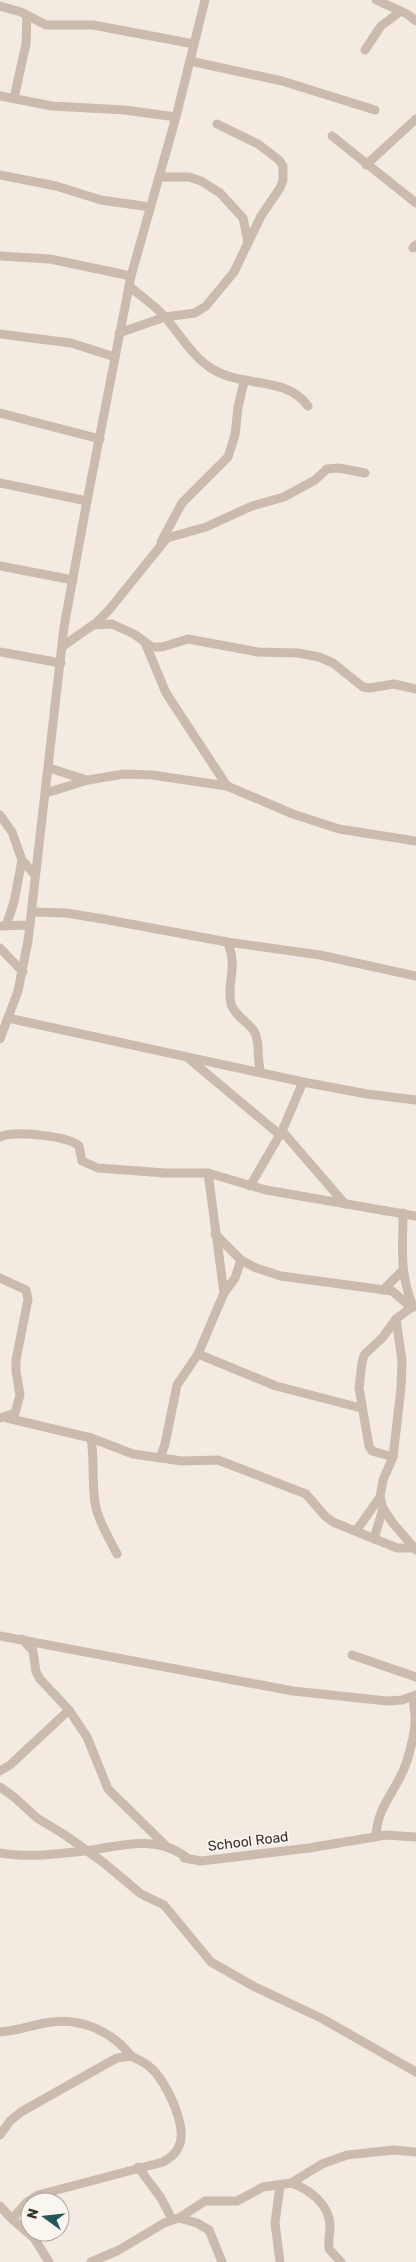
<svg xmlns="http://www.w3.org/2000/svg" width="416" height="2262" viewBox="0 0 416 2262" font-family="Rubik,sans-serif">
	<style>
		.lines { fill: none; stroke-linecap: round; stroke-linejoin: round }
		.minor { stroke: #cbbbae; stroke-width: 9 }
		.labels { text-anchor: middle; stroke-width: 4; stroke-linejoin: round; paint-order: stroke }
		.street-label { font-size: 14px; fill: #3a302c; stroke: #faf5ef }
	</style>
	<rect width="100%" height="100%" fill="#f3ebe2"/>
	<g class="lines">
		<g class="minor">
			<polyline points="376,0 407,14 416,21"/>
			<polyline points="0,6 21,12 46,25 93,25 194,44"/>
			<polyline points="365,50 381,26 401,11"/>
			<polyline points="190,61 282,81 375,110"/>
			<polyline points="0,96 52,106 125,110 176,117"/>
			<polyline points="14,98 26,44 27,15"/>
			<polyline points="332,136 416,203"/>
			<polyline points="366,165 416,119"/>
			<polyline points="0,175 56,186 101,200 150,207"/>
			<polyline points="159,177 189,177 201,181 220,193 243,218 248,242"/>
			<polyline points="413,248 416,245"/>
			<polyline points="0,256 50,259 131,276"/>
			<path d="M 129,286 C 141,296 154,305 164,316 C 180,334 193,358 214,370 C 246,388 286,376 308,406"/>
			<polyline points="119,333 165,317 195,313 206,306 234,272 261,216 280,188 283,180 283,166 279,160 258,144 217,124"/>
			<polyline points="0,334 71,343 115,357"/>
			<polyline points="0,413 100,439"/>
			<polyline points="0,483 87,501"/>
			<polyline points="161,542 182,503 228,457 235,435 238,407 244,382"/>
			<polyline points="0,566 73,580"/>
			<polyline points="94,625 109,610 167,538 206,527 252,506 284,497 315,480 327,469 339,468 365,473"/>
			<polyline points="146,645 166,693 227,786"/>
			<polyline points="63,646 93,625 112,624 134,634 152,647 162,647 188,639 258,652 298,653 319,657 333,663 363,687 370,688 394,684 416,689"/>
			<polyline points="0,652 61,663"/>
			<polyline points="49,768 87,780"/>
			<polyline points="46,793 88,780 124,774 152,775 227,786 293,814 339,829 416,841"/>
			<polyline points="0,815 12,832 22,860 35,875"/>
			<polyline points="32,912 66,913 103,919 227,942 320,955 416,976"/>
			<polyline points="0,926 30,925"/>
			<polyline points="6,926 14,902 22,860"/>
			<path d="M 227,942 C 239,966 226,983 231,1004 C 235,1016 247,1021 254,1031 C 261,1043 256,1059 261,1073"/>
			<polyline points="0,948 23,972"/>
			<polyline points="8,1018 303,1082 367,1094 416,1100"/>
			<polyline points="0,1039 18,991 28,941 64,627 87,501 131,276 176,117 205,0"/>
			<polyline points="188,1058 280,1135"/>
			<polyline points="282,1131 345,1204"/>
			<path d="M 0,1137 C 12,1130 70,1136 79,1146 L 82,1161 L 98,1168 L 165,1173 L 208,1173 L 266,1190 L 416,1216"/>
			<polyline points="250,1186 282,1131 303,1082"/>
			<path d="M 403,1213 C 403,1248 399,1273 413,1306"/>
			<polyline points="215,1234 241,1260 256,1268 281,1276 392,1291 412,1308"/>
			<polyline points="0,1278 26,1290 28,1299 16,1360 16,1371 20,1395 15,1413 0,1418"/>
			<polyline points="383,1290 402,1271"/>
			<polyline points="224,1293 235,1278 241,1260"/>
			<polyline points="198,1354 276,1386 361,1408"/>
			<polyline points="7,1418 91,1438 133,1454 182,1461 218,1460 306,1494 325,1516 333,1522 397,1548 413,1548"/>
			<path d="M 91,1438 C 95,1461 91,1486 96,1508 C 100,1524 110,1540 117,1554"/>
			<polyline points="393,1457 372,1451 369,1446 359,1388 362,1363 364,1355 383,1337 396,1319 413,1306"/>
			<polyline points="160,1458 165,1444 177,1385 198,1354 224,1293 208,1173"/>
			<polyline points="383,1508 392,1522 416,1550"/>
			<polyline points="356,1531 380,1497"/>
			<polyline points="374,1539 383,1508 380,1497 383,1480 393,1457 401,1388 402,1361 396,1319"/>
			<polyline points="0,1636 293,1691 387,1701 402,1700 416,1695"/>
			<polyline points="22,1639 33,1651 36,1672 40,1679 69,1710 87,1737 108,1789 165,1845"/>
			<polyline points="352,1655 416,1677"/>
			<polyline points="0,1771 10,1765 69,1710"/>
			<polyline points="0,1787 14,1797 37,1818 65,1835 104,1863 141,1894 164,1905 211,1962 253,1986 321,2018 416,2072"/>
			<path d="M 376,1836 C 377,1806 398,1789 407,1761 C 411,1748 416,1728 415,1715 C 414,1706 413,1705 414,1696"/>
			<path d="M 0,1853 C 28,1858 57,1854 85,1851 C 119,1846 156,1834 186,1857 L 184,1858 L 201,1861 L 309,1848 L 386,1835 L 416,1837"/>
			<path d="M 0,2032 C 16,2031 30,2026 45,2023 C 78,2016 111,2030 131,2056"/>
			<path d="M 0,2135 L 10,2121 L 21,2112 L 106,2064 L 117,2058 L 131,2056 C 137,2059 146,2063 151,2068 C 166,2081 188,2127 179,2146 C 176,2154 170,2158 163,2162 L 38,2195 L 27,2202 L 12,2219"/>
			<polyline points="138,2167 161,2198 172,2219"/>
			<path d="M 291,2183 C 309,2189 329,2204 330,2225 C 330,2233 328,2241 329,2249 L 341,2262"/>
			<polyline points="280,2186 275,2223 280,2262"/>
			<polyline points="0,2206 12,2219 34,2238 49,2262"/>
			<polyline points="179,2218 197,2223 209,2230 222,2262"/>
			<polyline points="91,2262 119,2250 164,2223 179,2218 205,2201 237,2201 263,2187 291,2183 322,2164 347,2155 394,2150 416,2152"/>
		</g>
	</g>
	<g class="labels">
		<g class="street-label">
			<text transform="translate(248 1841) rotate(-7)" y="5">School Road</text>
		</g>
	</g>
	<g transform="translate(45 2217) rotate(285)"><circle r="24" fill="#faf5ef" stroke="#ada6a1"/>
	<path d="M0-4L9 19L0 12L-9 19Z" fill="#23585a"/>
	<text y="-8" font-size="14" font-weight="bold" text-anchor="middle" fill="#3a302c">N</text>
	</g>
</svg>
